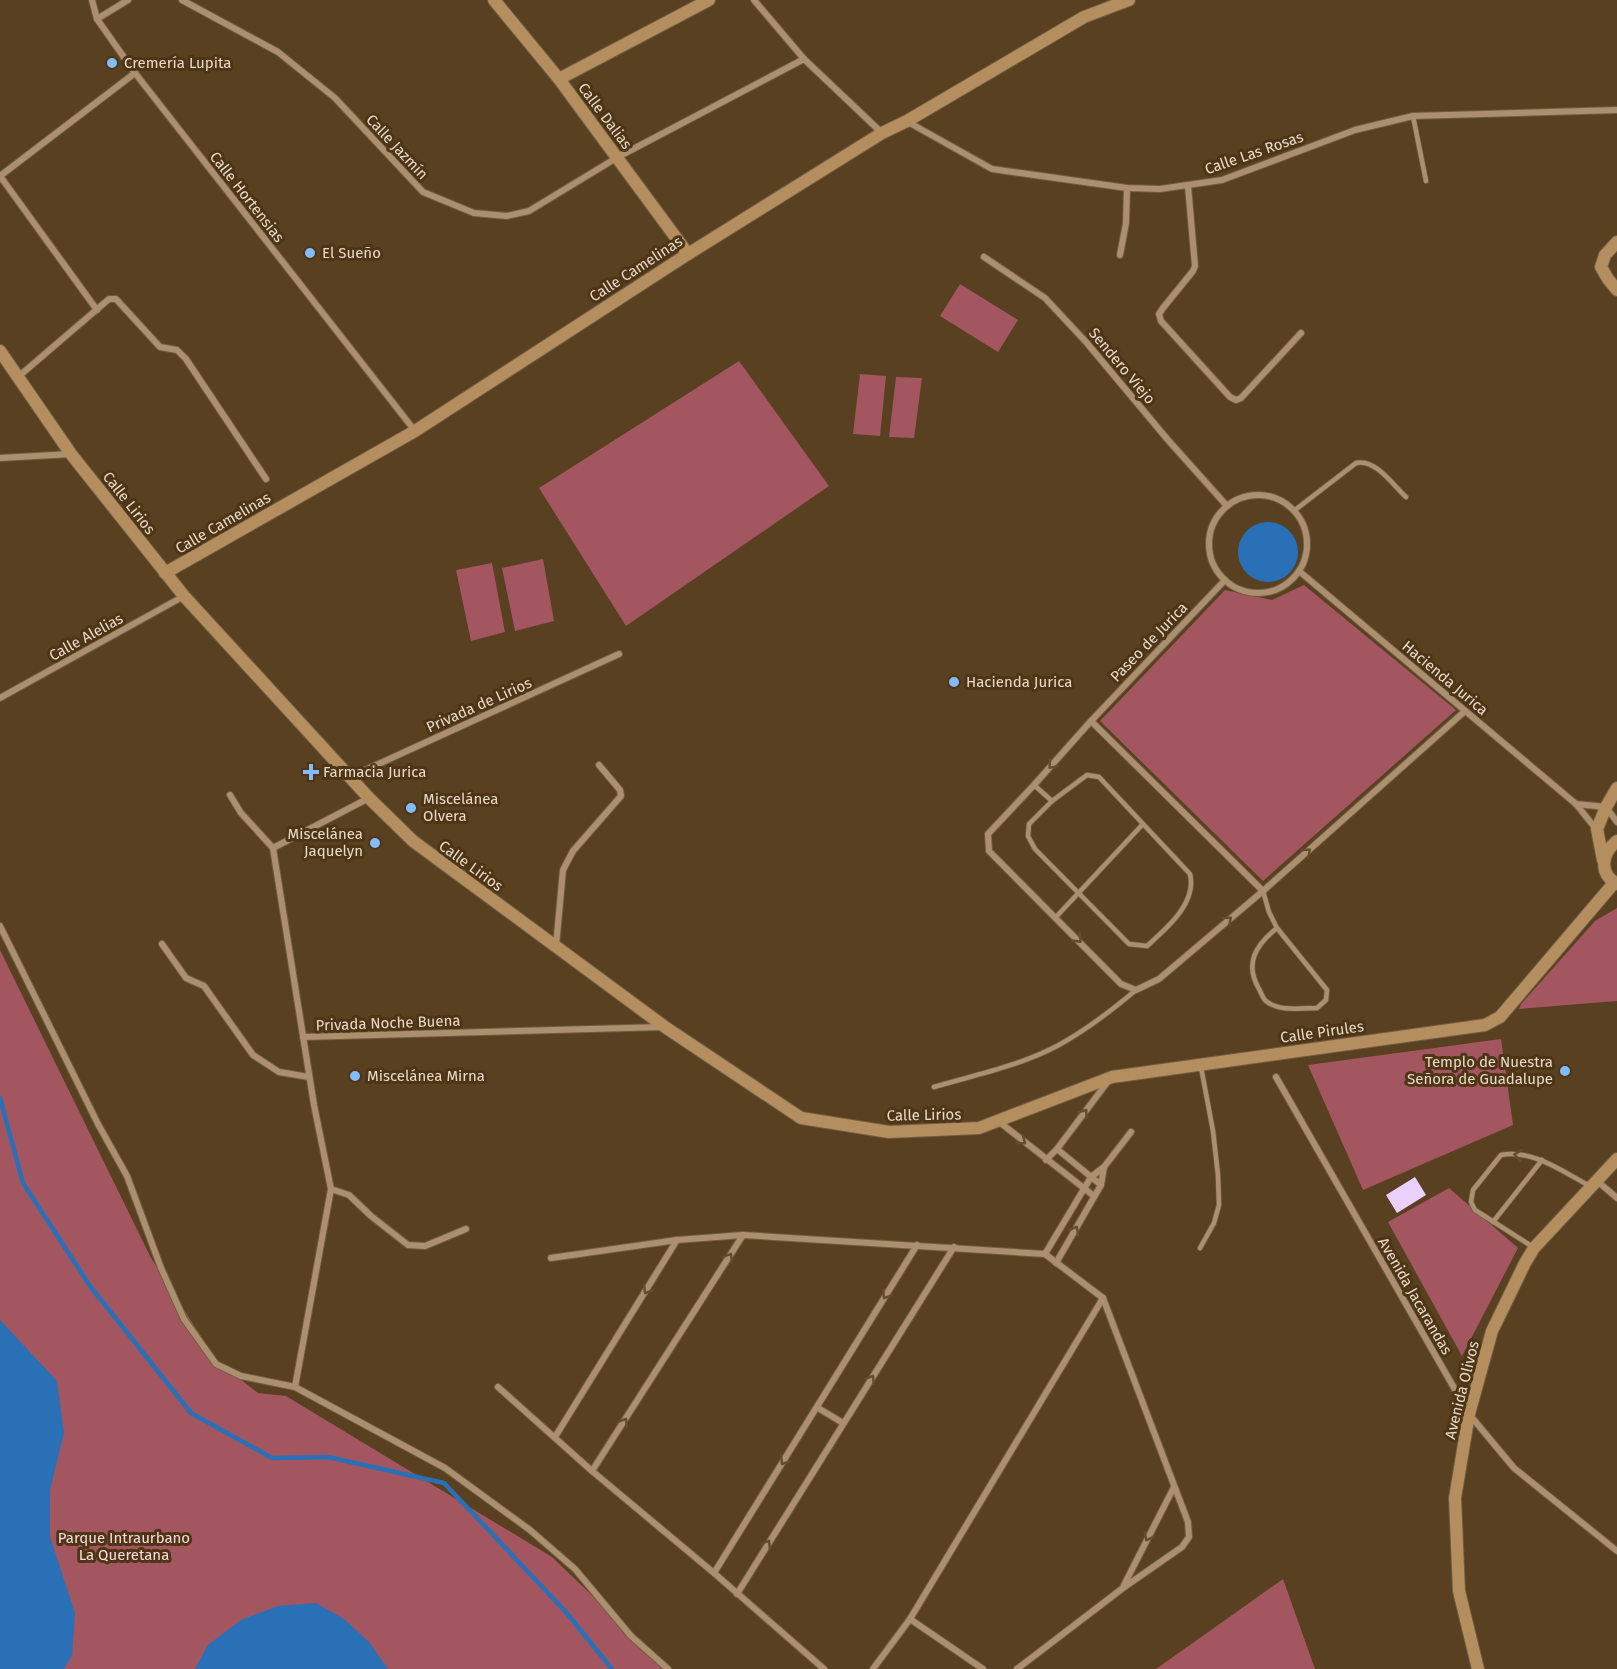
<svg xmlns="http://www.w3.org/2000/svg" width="1617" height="1669" viewBox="0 0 1617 1669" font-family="'Fira Sans',sans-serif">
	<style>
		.green { fill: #a35560 }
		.water { fill: #2970b7 }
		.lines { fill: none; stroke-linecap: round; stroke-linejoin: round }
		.stream { stroke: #2970b7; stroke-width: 4.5 }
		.building { fill: #ebd0fc }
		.lane-casing { stroke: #705c40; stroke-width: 6 }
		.street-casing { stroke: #705c40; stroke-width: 8 }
		.secondary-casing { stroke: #705c40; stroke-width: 14 }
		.lane { stroke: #ab8f6e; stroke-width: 4.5 }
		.street { stroke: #ab8f6e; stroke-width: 6 }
		.secondary { stroke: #b48e5f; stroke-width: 12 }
		.oneway { stroke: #644c2c }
		.poi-dot { fill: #83bcfb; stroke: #4d3516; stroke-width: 2 }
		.labels { text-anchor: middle; stroke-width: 6; stroke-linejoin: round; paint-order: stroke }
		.poi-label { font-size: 15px; fill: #e8d9c8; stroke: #4d3516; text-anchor: start }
		.street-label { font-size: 15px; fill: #e8d9c8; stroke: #4d3516 }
		.park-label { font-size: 15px; fill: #fbd9dc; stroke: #4d3516 }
	</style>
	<rect width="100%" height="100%" fill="#584021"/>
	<g class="green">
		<polygon points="960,284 1018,320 998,352 940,316"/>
		<polygon points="739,361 829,486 626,626 539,488"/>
		<polygon points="860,374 886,376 880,436 853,434"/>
		<polygon points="896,377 922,378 914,438 889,437"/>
		<polygon points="543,559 554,621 515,631 502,568"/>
		<polygon points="492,563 505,632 471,641 456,570"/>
		<polygon points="1304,585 1456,710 1263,881 1100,721 1225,590 1272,600"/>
		<polygon points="1617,908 1617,1001 1519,1009 1521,1004 1595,921"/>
		<polygon points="0,950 151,1258 216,1360 258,1393 286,1396 552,1557 669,1669 0,1669"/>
		<polygon points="1501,1039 1513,1125 1363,1190 1308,1065"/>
		<polygon points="1449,1188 1518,1248 1462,1356 1388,1222"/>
		<polygon points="1283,1579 1315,1669 1156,1669"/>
	</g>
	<g class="water">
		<circle cx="1268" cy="552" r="30"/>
		<polygon points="0,1320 57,1381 64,1433 50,1490 50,1537 75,1613 72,1656 64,1669 0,1669"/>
		<polygon points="316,1603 344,1619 369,1642 388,1669 195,1669 208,1645 241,1620 278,1606"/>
	</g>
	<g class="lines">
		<polyline class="stream" points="0,1098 23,1183 90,1286 191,1413 272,1458 328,1457 444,1483 565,1611 612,1669"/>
	</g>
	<polygon class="building" points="1415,1177 1426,1195 1397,1213 1386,1195"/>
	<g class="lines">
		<defs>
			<g id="lane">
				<polyline points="1413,116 1426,181"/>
				<path d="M 1295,510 L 1356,463 C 1375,458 1393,485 1406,497"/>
				<path d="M 1087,775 L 1099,777 L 1190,874 C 1197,903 1167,928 1147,946 L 1129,944 L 1035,849 L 1028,836 L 1029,824 L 1052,801 Z"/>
				<polyline points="1034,785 1052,801"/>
				<path d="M 1263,891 L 1269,912 L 1277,928 L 1327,990 L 1326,1000 L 1317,1008 C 1302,1008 1279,1012 1266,1001 C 1263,999 1261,992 1259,989 C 1244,963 1256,945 1277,928"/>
				<polyline points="1056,917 1143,824"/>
				<path d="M 934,1087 C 975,1075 1019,1066 1057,1046 C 1085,1031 1111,1011 1136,990"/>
				<polyline points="1493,1222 1542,1160"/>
				<path d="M 1533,1247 L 1475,1210 L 1471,1202 L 1473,1190 L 1501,1155 C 1533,1149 1563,1172 1590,1186"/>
				<polyline points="1200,1248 1214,1223 1219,1205 1218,1175 1213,1131 1201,1067"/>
			</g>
			<g id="street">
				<polyline points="92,0 97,19 135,73 415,431"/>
				<polyline points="182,0 278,52 335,98 423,192 474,213 507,216 529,211 618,157 804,59"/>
				<polyline points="754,0 804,59 882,133"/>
				<polyline points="97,19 128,0"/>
				<polyline points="908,122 992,169 1127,188 1160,189 1222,180 1355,130 1413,116 1617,110"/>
				<polyline points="0,176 135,73"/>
				<polyline points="0,176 97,310"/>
				<polyline points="1188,186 1195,266 1193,271 1163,308 1159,314 1161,321 1230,397 1236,400 1241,398 1301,333"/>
				<polyline points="1120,255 1126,223 1127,188"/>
				<polyline points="984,257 1045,298 1086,342 1168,440 1227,506"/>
				<polyline points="18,377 109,299 116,299 160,347 177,350 186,359 266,479"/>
				<polyline points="0,458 71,454"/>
				<circle cx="1258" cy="544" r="49"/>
				<polyline points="1299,571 1576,804 1596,829"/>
				<polyline points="1225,580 1091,721 1034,785 988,834 989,851 1121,984 1136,990 1159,979 1263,891 1465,711"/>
				<polyline points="0,698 184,596"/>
				<polyline points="1091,721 1263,891"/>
				<polyline points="350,777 619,654"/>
				<polyline points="230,795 241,813 273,848 314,1105 331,1189 295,1387"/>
				<polyline points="1576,804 1606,807 1617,822"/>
				<polyline points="273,848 369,798"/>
				<polyline points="0,926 98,1124 127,1176 161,1268 184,1319 216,1364 241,1376 295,1387 445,1468 530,1530 575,1569 631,1636 668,1669"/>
				<polyline points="162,944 186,978 204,986 253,1055 279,1072 309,1077"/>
				<polyline points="556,946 563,870 573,851 621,796 620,790 599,765"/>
				<polyline points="303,1037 663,1027"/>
				<polyline points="1276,1077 1469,1414 1514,1468 1617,1551"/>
				<polyline points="998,1121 1094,1196"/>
				<polyline points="1057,1149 1101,1185"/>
				<polyline points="1046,1160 1057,1149 1109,1080"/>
				<polyline points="1596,1180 1617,1198"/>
				<polyline points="331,1189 349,1195 371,1216 408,1245 425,1246 466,1229"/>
				<polyline points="1045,1254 1091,1177 1104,1167 1131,1132"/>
				<polyline points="551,1258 677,1240 743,1235 1045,1254 1103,1298 1188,1522 1189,1537 1182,1547 1123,1588 1017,1669"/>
				<polyline points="1056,1263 1101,1185 1104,1167"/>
				<polyline points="498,1387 592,1471 714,1573 824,1669"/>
				<polyline points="818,1408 843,1423"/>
				<polyline points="555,1437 677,1240"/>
				<polyline points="592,1471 743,1235"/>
				<polyline points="714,1573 917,1245"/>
				<polyline points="1124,1585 1174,1487"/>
				<polyline points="737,1594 954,1247"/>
				<polyline points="910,1619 983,1669"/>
				<polyline points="873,1669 910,1619 1103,1298"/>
			</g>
			<g id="secondary">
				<polyline points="494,0 559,79 688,254"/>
				<polyline points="559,79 709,0"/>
				<polyline points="1617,242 1605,255 1601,267 1608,279 1617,290"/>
				<polyline points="0,351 71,454 184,596 369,798 413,841 665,1027 801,1118 889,1132 979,1128 1112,1077 1485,1025 1500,1017 1614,883"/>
				<polyline points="165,573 415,431 688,254 882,133 907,121 1084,17 1129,0"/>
				<path d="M 1617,841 C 1602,853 1598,873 1617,884"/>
				<polyline points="1603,860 1597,829 1606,807 1617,788"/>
				<polyline points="1478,1669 1459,1591 1455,1498 1469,1414 1492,1331 1525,1263 1534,1248 1617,1159"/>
			</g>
		</defs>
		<use href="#lane" class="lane-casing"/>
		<use href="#street" class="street-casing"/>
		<use href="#secondary" class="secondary-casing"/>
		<use href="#lane" class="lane"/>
		<use href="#street" class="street"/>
		<use href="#secondary" class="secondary"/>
	</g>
	<defs><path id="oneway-chevron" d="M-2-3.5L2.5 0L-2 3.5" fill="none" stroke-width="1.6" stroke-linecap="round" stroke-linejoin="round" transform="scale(1.5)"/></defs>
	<g class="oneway">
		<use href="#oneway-chevron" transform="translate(1052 765) rotate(131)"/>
		<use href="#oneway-chevron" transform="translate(1307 852) rotate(-42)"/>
		<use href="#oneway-chevron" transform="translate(1228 920) rotate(-40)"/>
		<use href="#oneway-chevron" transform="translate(1078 939) rotate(46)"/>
		<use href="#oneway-chevron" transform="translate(1084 1113) rotate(-53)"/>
		<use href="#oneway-chevron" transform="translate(1022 1141) rotate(38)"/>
		<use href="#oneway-chevron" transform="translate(1518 1155) rotate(-174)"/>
		<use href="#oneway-chevron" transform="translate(1075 1230) rotate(-61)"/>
		<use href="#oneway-chevron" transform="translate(729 1257) rotate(-58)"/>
		<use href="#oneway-chevron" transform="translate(647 1290) rotate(122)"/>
		<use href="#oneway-chevron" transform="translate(886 1295) rotate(121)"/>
		<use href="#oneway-chevron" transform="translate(871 1379) rotate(-58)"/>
		<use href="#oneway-chevron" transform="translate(624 1422) rotate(-58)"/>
		<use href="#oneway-chevron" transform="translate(784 1461) rotate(122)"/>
		<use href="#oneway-chevron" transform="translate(1148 1537) rotate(117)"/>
		<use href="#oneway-chevron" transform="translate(767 1544) rotate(-58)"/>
	</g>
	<g class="poi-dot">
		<circle cx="112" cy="63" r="6"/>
		<circle cx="310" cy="253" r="6"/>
		<circle cx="954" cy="682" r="6"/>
		<path d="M308 763h6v6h6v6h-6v6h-6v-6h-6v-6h6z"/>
		<circle cx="411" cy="808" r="6"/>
		<circle cx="375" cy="843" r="6"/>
		<circle cx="1565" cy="1071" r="6"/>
		<circle cx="355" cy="1076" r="6"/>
	</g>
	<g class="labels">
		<g class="poi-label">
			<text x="124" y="68">Cremería Lupita</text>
			<text x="322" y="258">El Sueño</text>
			<text x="966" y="687">Hacienda Jurica</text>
			<text x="323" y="777">Farmacia Jurica</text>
			<text x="423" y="804">Miscelánea<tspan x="423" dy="17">Olvera</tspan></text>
			<text x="363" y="839" text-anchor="end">Miscelánea<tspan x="363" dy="17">Jaquelyn</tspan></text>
			<text x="1553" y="1067" text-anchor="end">Templo de Nuestra<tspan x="1553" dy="17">Señora de Guadalupe</tspan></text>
			<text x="367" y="1081">Miscelánea Mirna</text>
		</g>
		<g class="street-label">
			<text transform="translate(605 116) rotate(53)" y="5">Calle Dalias</text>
			<text transform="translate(397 147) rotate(47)" y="5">Calle Jazmín</text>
			<text transform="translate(1254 153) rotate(-19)" y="5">Calle Las Rosas</text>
			<text transform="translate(247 197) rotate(52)" y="5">Calle Hortensias</text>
			<text transform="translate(636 269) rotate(-33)" y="5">Calle Camelinas</text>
			<text transform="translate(1122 366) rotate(50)" y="5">Sendero Viejo</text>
			<text transform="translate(129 503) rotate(52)" y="5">Calle Lirios</text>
			<text transform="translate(223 523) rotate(-30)" y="5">Calle Camelinas</text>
			<text transform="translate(86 637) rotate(-29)" y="5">Calle Alelias</text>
			<text transform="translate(1149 642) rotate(-46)" y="5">Paseo de Jurica</text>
			<text transform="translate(1445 678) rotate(40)" y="5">Hacienda Jurica</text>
			<text transform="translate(479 705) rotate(-24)" y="5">Privada de Lirios</text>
			<text transform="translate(471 866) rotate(36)" y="5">Calle Lirios</text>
			<text transform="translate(388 1023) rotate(-2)" y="5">Privada Noche Buena</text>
			<text transform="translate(1322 1032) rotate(-8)" y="5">Calle Pirules</text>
			<text transform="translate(924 1115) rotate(-1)" y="5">Calle Lirios</text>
			<text transform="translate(1415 1296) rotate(60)" y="5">Avenida Jacarandas</text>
			<text transform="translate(1462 1390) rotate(-76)" y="5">Avenida Olivos</text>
		</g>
		<g class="park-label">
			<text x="124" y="1543">Parque Intraurbano<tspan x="124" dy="17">La Queretana</tspan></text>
		</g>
	</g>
</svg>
